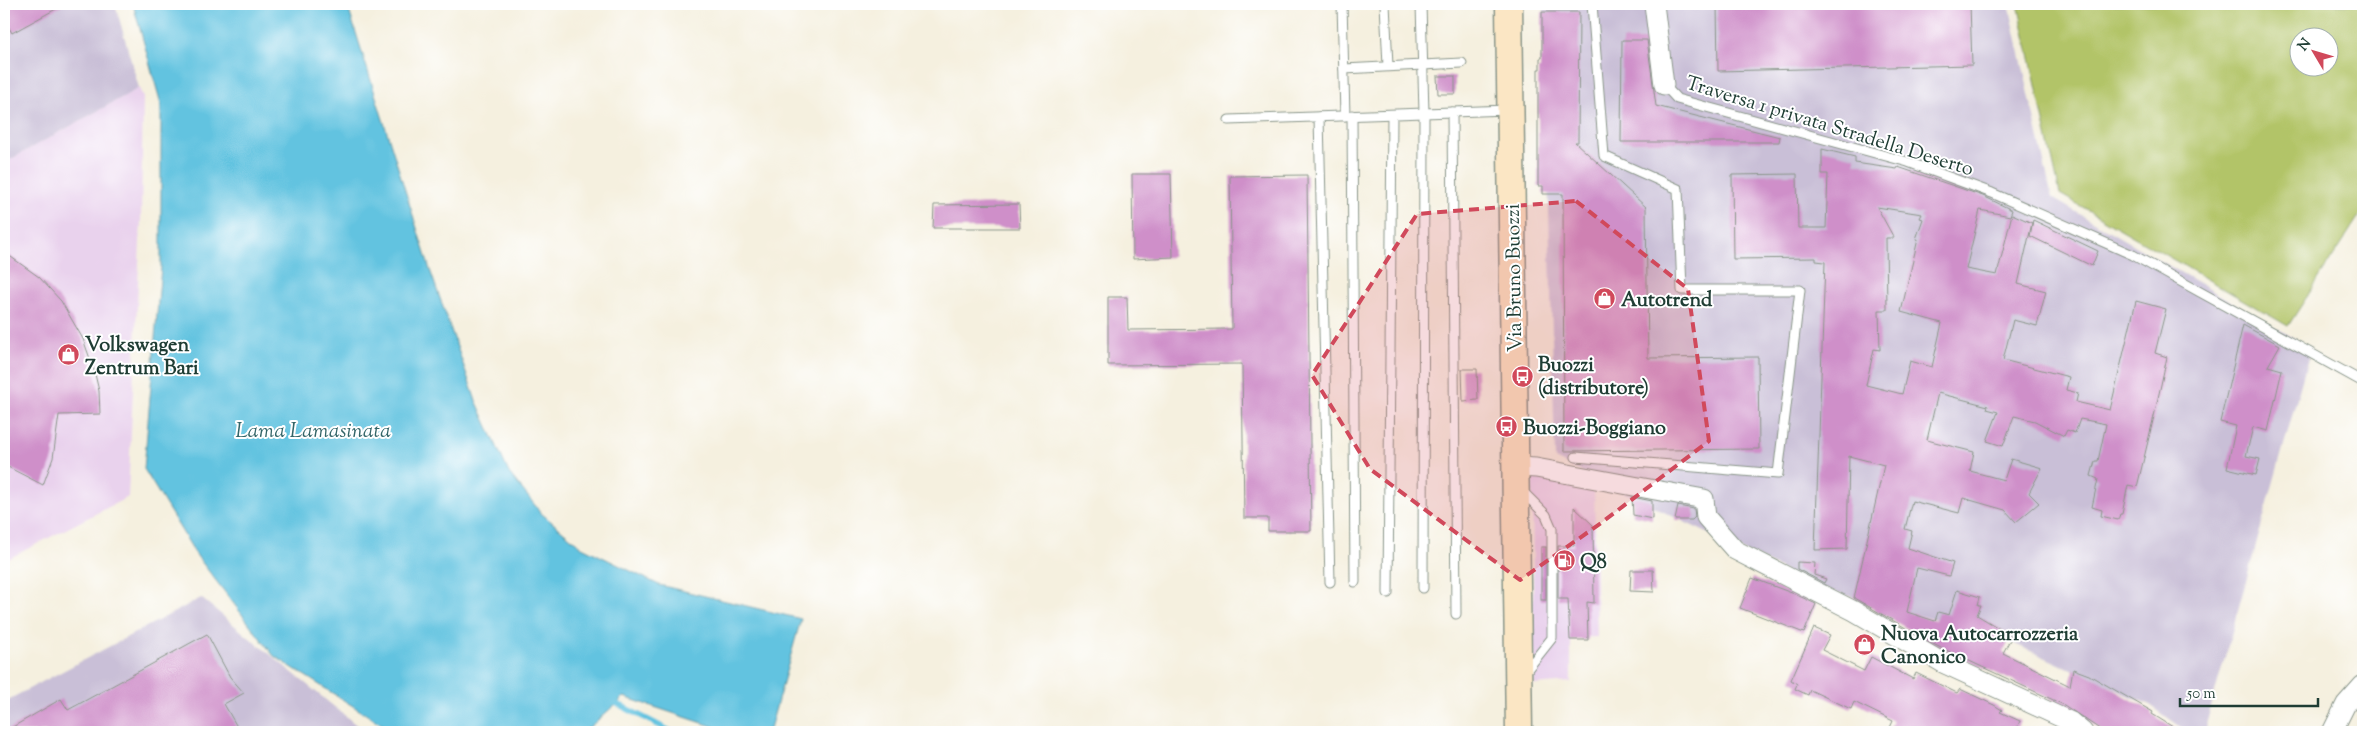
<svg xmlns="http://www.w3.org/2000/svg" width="2367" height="736" viewBox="0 0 2367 736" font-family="'Sorts Mill Goudy',serif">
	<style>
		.built { fill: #e9d2ed }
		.industrial { fill: #c9bfd7 }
		.green { fill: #b2c468; stroke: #68804e; fill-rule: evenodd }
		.water { fill: #62c3e0; stroke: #40808a }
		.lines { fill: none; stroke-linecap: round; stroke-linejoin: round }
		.stream { stroke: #62c3e0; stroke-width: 5.5 }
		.building { fill: #cf8fc9; fill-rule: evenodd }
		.service-casing { stroke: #8a968a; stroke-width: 11 }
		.minor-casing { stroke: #8a968a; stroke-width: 21 }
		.secondary-casing { stroke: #8a968a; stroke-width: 29 }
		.service { stroke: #fff; stroke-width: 9 }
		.minor { stroke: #fff; stroke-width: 19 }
		.secondary { stroke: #fbe6c4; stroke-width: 26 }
		.marked { fill: #d1495b; fill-opacity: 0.2; stroke: #d1495b; stroke-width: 4; stroke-dasharray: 10 6; stroke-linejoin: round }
		.labels { text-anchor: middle; stroke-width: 4; stroke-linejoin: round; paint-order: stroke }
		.street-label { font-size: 20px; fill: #1f3d34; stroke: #fff }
		.poi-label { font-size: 20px; font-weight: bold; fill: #1f3d34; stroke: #fff; text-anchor: start }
		.water-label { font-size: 21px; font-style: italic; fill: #336568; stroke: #fff }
	</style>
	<rect width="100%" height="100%" fill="#fff"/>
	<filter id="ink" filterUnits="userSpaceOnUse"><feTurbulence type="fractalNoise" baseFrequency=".02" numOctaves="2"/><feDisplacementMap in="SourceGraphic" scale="10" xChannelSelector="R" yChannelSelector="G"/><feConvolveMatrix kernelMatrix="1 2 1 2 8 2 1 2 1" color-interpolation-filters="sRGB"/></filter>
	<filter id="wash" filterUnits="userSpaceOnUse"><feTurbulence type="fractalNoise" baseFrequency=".0096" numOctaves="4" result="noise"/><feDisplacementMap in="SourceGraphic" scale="20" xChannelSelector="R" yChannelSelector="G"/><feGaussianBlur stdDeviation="1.12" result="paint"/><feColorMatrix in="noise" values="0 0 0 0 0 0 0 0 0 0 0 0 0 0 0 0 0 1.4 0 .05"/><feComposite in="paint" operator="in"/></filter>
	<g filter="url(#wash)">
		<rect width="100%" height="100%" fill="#f5f0df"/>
		<g class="built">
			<polygon points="139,88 143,97 141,221 128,497 4,561 4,163"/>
			<polygon points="1532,473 1594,484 1597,637 1571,638 1571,682 1534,685"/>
		</g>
		<g class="industrial">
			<polygon points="4,4 115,4 139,88 4,163"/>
			<polygon points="1544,4 2009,4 2052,198 2311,348 2204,732 2188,732 2150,705 2004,639 1820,588 1555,459"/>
			<polygon points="201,598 365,732 4,732 4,702"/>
		</g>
		<path class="green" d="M 2018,4 L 2363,4 L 2363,210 L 2288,326 L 2060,194 ZM 2300,38 L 2330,38 L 2330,68 L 2300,68 Z"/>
		<polygon class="water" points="133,4 347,4 430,270 475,398 509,473 542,514 582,547 659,585 801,619 769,732 730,732 624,697 584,732 394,732 274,656 197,556 144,469 161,267 161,104"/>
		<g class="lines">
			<polyline class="stream" points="610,700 672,732"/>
		</g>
		<g id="blocks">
			<g class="building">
				<polygon points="11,4 65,4 12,33 4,19 4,7"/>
				<polygon points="1717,4 1970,4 1972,65 1718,71"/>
				<polygon points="1542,12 1579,12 1578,142 1575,142 1646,207 1648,358 1758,357 1759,449 1564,451 1563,194 1543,194 1543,186 1538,186 1538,69 1540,69 1540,58 1542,58"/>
				<polygon points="1622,40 1647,40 1656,106 1780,137 1779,142 1621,142"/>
				<polygon points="1437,76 1455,76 1455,94 1438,94"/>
				<path d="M 1822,149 L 1855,157 L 1855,163 L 1897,169 L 1898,167 L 1983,196 L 2012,210 L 2010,216 L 1980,210 L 1966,269 L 1997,275 L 2012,214 L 2032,223 L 2018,284 L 2046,291 L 2037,326 L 2013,320 L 2003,360 L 2069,377 L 2066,390 L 2078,393 L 2076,402 L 2110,410 L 2136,301 L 2166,309 L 2155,353 L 2167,357 L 2155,412 L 2137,487 L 2128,485 L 2122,514 L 2120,514 L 2118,520 L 2101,516 L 2102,510 L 2092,507 L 2098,479 L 2091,476 L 2095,461 L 2098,461 L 2106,424 L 2080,419 L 2075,433 L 2067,430 L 2064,436 L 2035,421 L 2014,416 L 2003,446 L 1987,441 L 1998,412 L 1987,409 L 1988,406 L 1938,393 L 1927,440 L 1974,452 L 1970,471 L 2004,480 L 2011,459 L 2042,468 L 2029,493 L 2039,503 L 2016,522 L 2005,510 L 1963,498 L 1959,513 L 1912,501 L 1905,529 L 1912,531 L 1908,548 L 1953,563 L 1949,576 L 1917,568 L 1907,612 L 1935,621 L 1938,612 L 1949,615 L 1957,590 L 1980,597 L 1978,605 L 1981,605 L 1977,615 L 2012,636 L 2003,653 L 2070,686 L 2073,669 L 2089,675 L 2153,712 L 2152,714 L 2181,732 L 2104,732 L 2064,705 L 1937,646 L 1854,598 L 1884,465 L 1849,456 L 1847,549 L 1815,550 L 1825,262 L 1816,261 L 1816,258 L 1733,259 L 1732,175 L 1797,174 L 1798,228 L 1826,228 L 1828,174 L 1822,174 ZM 1877,207 L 1922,214 L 1920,218 L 1923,219 L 1916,239 L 1918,239 L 1901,312 L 1942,323 L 1932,367 L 1910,361 L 1902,394 L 1866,385 L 1874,349 L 1880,350 L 1879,310 L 1887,310 L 1886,238 L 1894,238 Z"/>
				<polygon points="1132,174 1171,174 1173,257 1133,259"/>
				<polygon points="1307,175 1311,531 1268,531 1268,518 1244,518 1242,364 1108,365 1108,297 1127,297 1128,330 1232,329 1230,176"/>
				<polygon points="1019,204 1020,228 933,228 934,205"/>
				<polygon points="2033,220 2098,251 2092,266 2030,236"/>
				<polygon points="4,252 39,277 61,301 83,339 94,370 99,391 100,414 59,415 53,458 43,485 4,465"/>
				<polygon points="2243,325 2280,345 2268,366 2282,370 2268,431 2253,427 2246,456 2260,459 2256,475 2227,468 2236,426 2220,422"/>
				<polygon points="1462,369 1477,369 1478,400 1463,401"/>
				<polygon points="1632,497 1652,501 1652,519 1633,515"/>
				<polygon points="1678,506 1694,509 1695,517 1692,520 1675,520"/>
				<polygon points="1574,507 1593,525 1594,603 1587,602 1588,640 1570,640 1568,599 1558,599 1558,546 1574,546"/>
				<rect x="1541" y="547" width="5" height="53"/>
				<polygon points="1797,562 1815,563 1814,575 1826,579 1824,583 1797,569"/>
				<polygon points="1631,570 1653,570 1654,592 1630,591"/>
				<polygon points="1752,578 1797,595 1816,604 1804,633 1740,608"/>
				<polygon points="1814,628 1830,635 1822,650 1864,671 1871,657 1913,679 1916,673 1957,693 1960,689 1994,705 2002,710 2000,712 2020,721 2015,732 1888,732 1893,721 1854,702 1851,709 1810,690 1808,695 1795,689 1797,684 1791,680"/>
				<polygon points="207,634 230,677 244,693 224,704 240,732 4,732 61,699 68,710"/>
			</g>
		</g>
	</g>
	<g filter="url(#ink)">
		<use href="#blocks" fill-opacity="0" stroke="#8a968a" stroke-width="1"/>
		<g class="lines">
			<defs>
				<g id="service">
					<polyline points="1342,4 1345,116"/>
					<polyline points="1385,4 1388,66"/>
					<polyline points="1421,4 1424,113 1423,588"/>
					<polyline points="1344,69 1462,63"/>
					<polyline points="1664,85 1677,99 1908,162 1992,193 2133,255 2363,382"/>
					<polyline points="1452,112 1456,614"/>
					<polyline points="1352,115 1355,582"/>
					<polyline points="1319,117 1330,582"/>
					<polyline points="1229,120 1508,110"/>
					<polyline points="1576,457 1778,474 1800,290 1682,290 1678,189 1604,156 1592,4"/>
					<polyline points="1522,491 1546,515 1552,529 1552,638 1525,672"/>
					<polyline points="1388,593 1392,115"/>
				</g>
				<g id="minor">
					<polyline points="1654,4 1664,85"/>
					<polyline points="1516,467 1536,468 1704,499 1706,517 1735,550 1854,611 1943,663 2071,722 2083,732"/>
					<polyline points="2332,732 2346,704 2363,685"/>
				</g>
				<polyline id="secondary" points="1509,4 1519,732"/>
			</defs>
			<use href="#service" class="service-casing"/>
			<use href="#minor" class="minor-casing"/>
			<use href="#secondary" class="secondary-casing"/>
			<use href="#service" class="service"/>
			<use href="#minor" class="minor"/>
			<use href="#secondary" class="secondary"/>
		</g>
	</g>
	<path class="marked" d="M 1576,201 L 1688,289 L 1709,441 L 1601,523 L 1520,580 L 1370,469 L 1312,375 L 1417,214 Z"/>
	<defs>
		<symbol id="shop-disc" viewBox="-11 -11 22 22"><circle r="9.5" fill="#d1495b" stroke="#fff"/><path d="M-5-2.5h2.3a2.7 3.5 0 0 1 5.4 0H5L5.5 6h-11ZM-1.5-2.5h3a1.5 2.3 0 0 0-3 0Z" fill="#fff"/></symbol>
		<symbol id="bus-disc" viewBox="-11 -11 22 22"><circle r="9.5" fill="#d1495b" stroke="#fff"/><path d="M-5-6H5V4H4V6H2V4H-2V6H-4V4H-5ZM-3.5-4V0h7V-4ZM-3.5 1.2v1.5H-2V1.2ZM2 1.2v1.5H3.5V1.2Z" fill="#fff"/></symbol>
		<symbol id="fuel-disc" viewBox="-11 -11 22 22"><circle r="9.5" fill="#d1495b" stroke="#fff"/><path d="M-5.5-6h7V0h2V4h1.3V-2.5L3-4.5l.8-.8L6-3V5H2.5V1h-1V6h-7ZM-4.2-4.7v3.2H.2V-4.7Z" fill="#fff"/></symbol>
	</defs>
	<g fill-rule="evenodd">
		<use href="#shop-disc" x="1592" y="286" width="25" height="25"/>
		<use href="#shop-disc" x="56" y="342" width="25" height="25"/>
		<use href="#bus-disc" x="1510" y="364" width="25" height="25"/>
		<use href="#bus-disc" x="1494" y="414" width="25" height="25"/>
		<use href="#fuel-disc" x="1552" y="548" width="25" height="25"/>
		<use href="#shop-disc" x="1852" y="632" width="25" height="25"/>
	</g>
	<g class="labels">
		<g class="street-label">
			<text transform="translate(1830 125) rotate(17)" y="7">Traversa 1 privata Stradella Deserto</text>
			<text transform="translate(1513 278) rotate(-91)" y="7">Via Bruno Buozzi</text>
		</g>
		<g class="poi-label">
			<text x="1621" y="306">Autotrend</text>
			<text x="85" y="351">Volkswagen<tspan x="85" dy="23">Zentrum Bari</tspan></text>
			<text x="1538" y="371">Buozzi<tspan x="1538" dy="23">(distributore)</tspan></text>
			<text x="1523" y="434">Buozzi-Boggiano</text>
			<text x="1580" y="568">Q8</text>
			<text x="1881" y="640">Nuova Autocarrozzeria<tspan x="1881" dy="23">Canonico</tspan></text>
		</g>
		<g class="water-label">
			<text x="313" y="437">Lama Lamasinata</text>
		</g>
	</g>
	<rect width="2367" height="736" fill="none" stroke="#fff" stroke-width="20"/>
	<g transform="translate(2314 52) rotate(308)"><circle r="24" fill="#ffffff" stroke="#a5b1ae"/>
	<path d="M0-4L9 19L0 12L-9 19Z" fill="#d1495b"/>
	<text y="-8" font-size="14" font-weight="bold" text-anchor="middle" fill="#1f3d34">N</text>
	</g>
	<path d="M2180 698v8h138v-8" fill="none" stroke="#1f3d34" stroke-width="2.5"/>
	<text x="2187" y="698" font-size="15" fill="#1f3d34" stroke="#ffffff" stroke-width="4" paint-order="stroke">50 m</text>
</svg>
